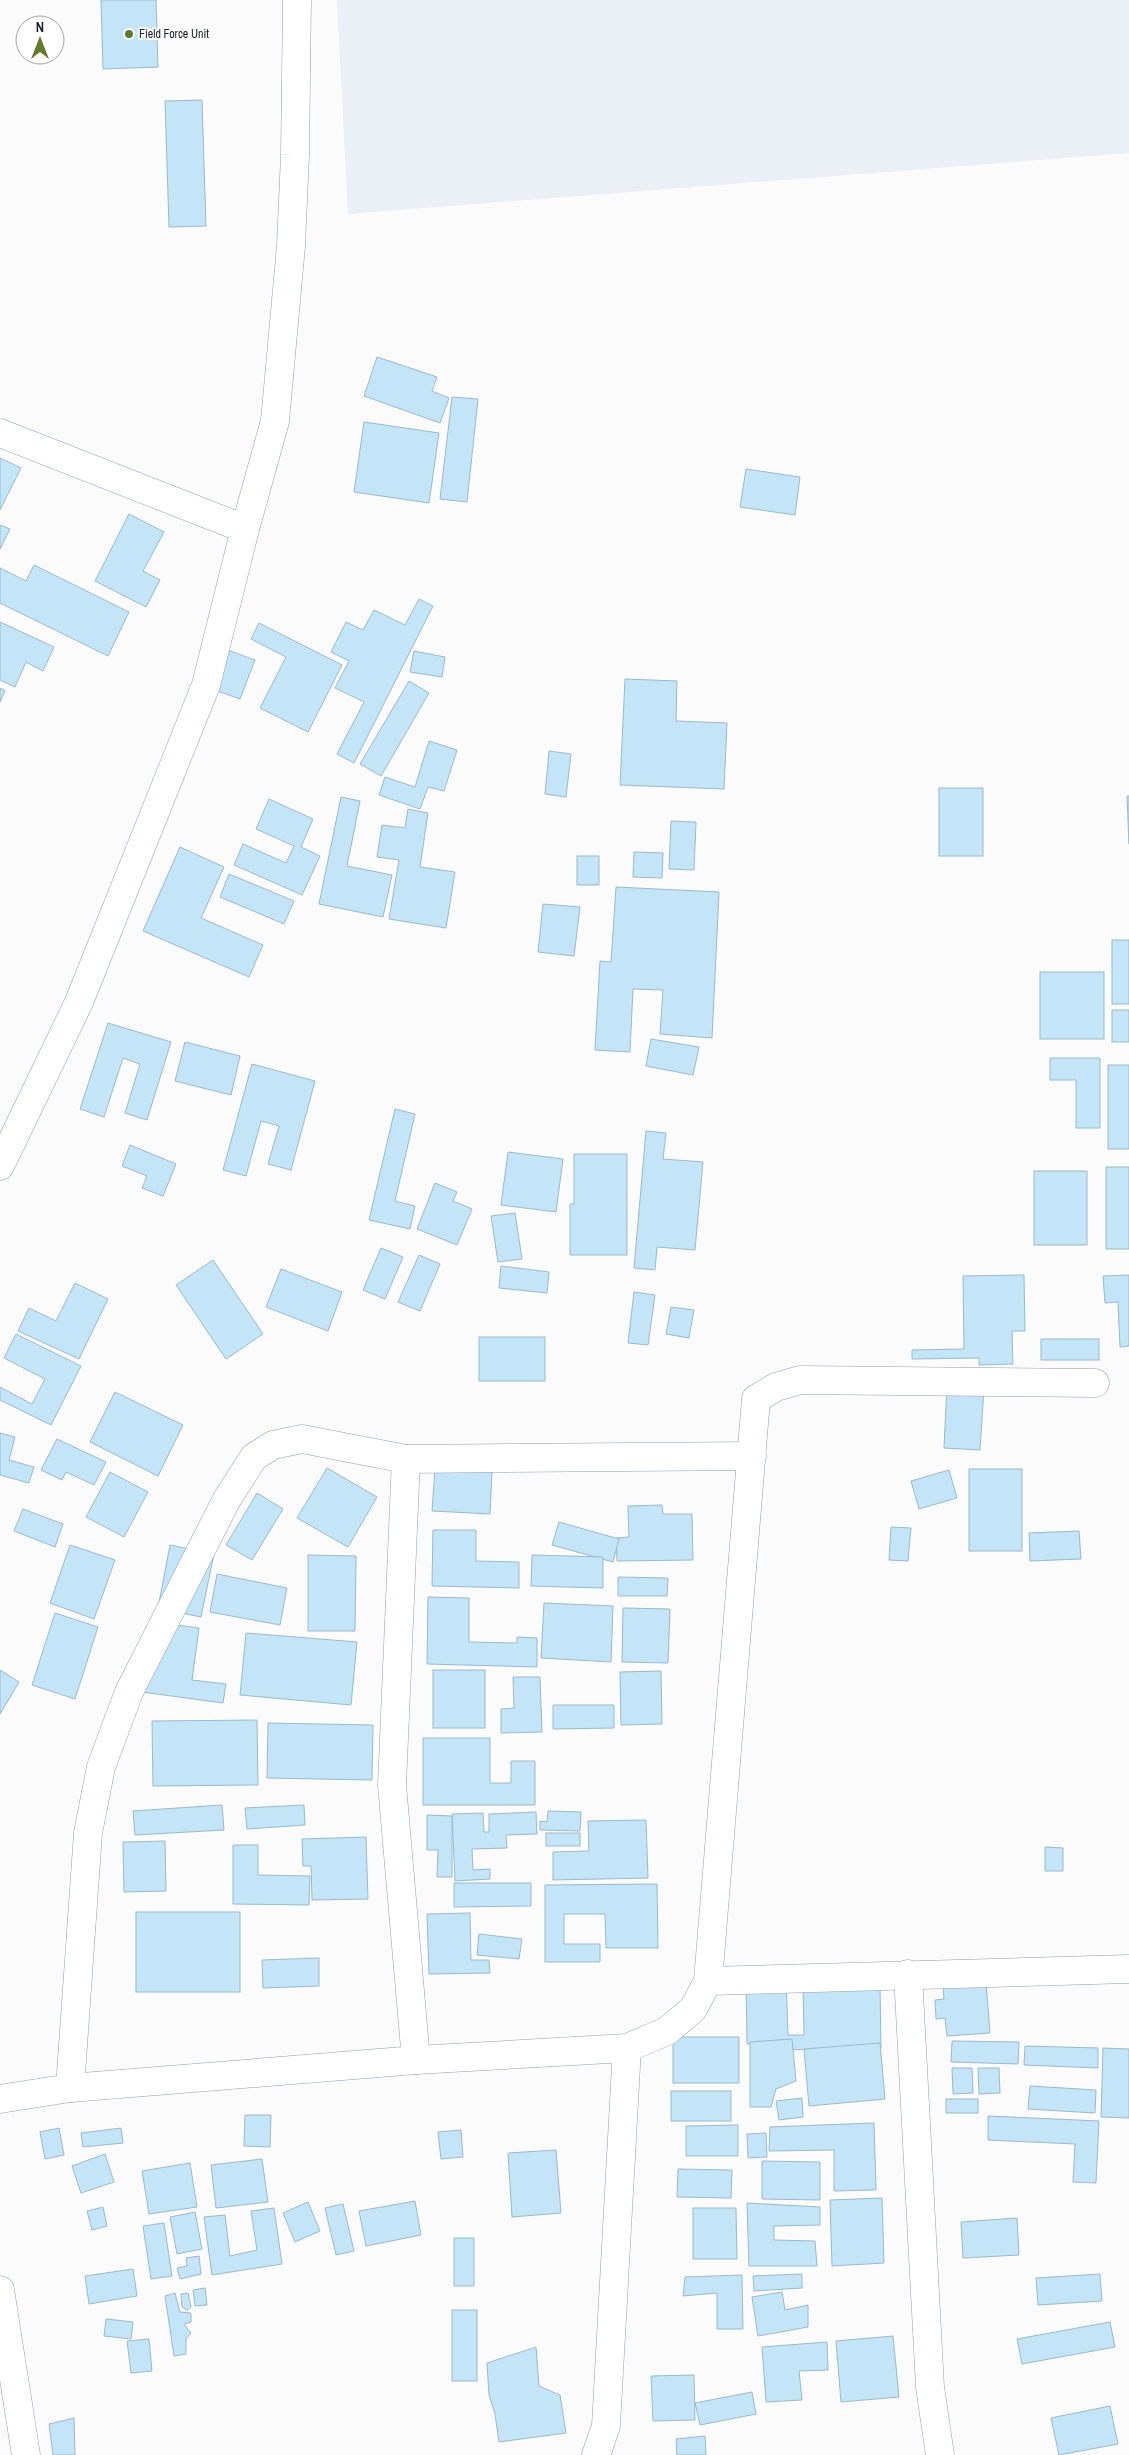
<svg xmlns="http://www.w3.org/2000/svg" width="1129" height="2455" viewBox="0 0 1129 2455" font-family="'Archivo Narrow',sans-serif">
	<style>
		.built { fill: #ebeff6 }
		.building { fill: #c4e5f8; stroke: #9ab9cc }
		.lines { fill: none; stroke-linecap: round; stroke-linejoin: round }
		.street-casing { stroke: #8f9eba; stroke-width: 29 }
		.street { stroke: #fff; stroke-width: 28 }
		.poi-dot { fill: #617a2d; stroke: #fff; stroke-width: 2 }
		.labels { text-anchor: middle; stroke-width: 4; stroke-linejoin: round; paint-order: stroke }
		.poi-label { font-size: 12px; fill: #1a1f2a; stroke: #fff; text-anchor: start }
	</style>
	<rect width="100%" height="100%" fill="#fbfbfb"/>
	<polygon class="built" points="337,0 1129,0 1129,153 348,214"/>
	<g class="building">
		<polygon points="101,0 156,0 158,67 103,69"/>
		<polygon points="202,100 206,226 169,227 165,101"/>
		<polygon points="377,357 437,377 432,391 449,398 440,423 364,396"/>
		<polygon points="452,397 478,399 467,502 440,499"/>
		<polygon points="364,422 439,433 429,503 354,492"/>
		<polygon points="0,458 21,468 0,510"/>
		<polygon points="746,469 800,477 795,515 740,507"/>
		<polygon points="129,514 164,532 143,571 160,580 146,607 95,581"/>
		<polygon points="0,525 10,529 0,549"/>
		<polygon points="34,565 129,612 108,656 0,603 0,568 26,581"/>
		<polygon points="419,599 433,606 354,763 337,754 364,702 335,688 349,661 331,652 346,622 363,630 374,610 405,625"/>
		<polygon points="0,622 54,647 43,671 26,662 15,687 0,680"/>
		<polygon points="259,623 342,665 308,732 260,708 286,657 251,639"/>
		<polygon points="222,648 255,660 240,699 206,687"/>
		<polygon points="414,651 445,657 442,677 410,672"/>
		<polygon points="625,679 677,681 676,721 727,723 724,789 620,785"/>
		<polygon points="409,681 429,693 381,776 360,764"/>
		<polygon points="0,688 5,691 0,702"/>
		<polygon points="429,741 457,750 444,791 428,787 420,809 379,795 385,777 415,787"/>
		<polygon points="549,751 571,754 566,797 545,794"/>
		<rect x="939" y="788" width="44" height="68"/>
		<polygon points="1127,796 1129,796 1129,844"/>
		<polygon points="341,797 360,801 347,866 392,875 383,917 319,904"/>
		<polygon points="269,799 313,819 301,847 320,856 302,895 234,865 243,844 286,863 294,846 256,829"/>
		<polygon points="408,809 428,813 420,867 455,872 446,928 389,919 399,860 377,857 382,825 405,828"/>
		<polygon points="671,821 696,822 694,870 669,869"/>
		<polygon points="180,847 224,867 201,918 263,945 249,977 143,931"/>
		<polygon points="634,852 663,853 662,878 633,877"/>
		<rect x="577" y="856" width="22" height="29"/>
		<polygon points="229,874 294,901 284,924 220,897"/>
		<polygon points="616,887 719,892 712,1038 660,1034 663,990 633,989 630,1052 595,1050 600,961 611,962"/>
		<polygon points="543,904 580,907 574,956 538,952"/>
		<rect x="1112" y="940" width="17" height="64"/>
		<rect x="1040" y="972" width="64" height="67"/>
		<rect x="1112" y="1010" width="17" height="32"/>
		<polygon points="108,1023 171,1042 147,1120 125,1113 140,1064 123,1058 104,1117 80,1109"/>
		<polygon points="651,1039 699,1047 693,1075 646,1066"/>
		<polygon points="185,1042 240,1056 231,1095 175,1081"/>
		<polygon points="1050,1058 1100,1058 1100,1128 1076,1128 1076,1080 1050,1080"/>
		<polygon points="252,1064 315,1081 291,1170 268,1164 279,1126 261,1121 246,1176 223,1170"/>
		<rect x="1108" y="1065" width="21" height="84"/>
		<polygon points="395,1109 415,1114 395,1201 415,1206 410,1229 369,1220"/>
		<polygon points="646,1131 666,1133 663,1159 703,1162 695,1250 657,1247 655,1270 634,1268"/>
		<polygon points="130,1145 176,1164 163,1196 142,1188 147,1176 122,1166"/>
		<polygon points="508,1152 563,1159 556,1212 501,1205"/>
		<polygon points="574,1154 627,1154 627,1255 570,1255 570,1204 574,1204"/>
		<rect x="1106" y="1167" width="23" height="82"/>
		<rect x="1034" y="1171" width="53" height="74"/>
		<polygon points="435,1183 457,1192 453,1201 472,1209 457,1245 417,1229"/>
		<polygon points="515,1213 522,1259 498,1262 491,1216"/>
		<polygon points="381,1248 403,1257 385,1299 363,1290"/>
		<polygon points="419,1255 440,1264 420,1311 398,1302"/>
		<polygon points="213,1260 263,1334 226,1359 176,1285"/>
		<polygon points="501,1266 549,1272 547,1293 499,1288"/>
		<polygon points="281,1269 342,1292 328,1331 266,1307"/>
		<polygon points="1024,1275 1025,1331 1012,1331 1013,1364 979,1365 979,1358 912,1359 912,1350 964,1349 963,1276"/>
		<polygon points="1129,1275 1129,1346 1120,1347 1118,1302 1105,1303 1103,1276"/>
		<polygon points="75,1283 108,1299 79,1359 18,1331 29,1308 56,1321"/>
		<polygon points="634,1292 655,1295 648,1345 628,1343"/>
		<polygon points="671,1307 694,1310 689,1338 666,1334"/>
		<polygon points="16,1334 81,1366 51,1425 0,1400 0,1387 32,1404 45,1379 4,1358"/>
		<rect x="479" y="1337" width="66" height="44"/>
		<rect x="1041" y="1339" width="58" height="21"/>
		<polygon points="947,1386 984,1388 980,1450 944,1448"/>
		<polygon points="115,1392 183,1425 158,1476 90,1442"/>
		<polygon points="0,1433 15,1437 9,1460 34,1467 29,1483 0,1475"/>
		<polygon points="57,1439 106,1462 94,1485 66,1472 62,1480 41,1470"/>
		<polygon points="327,1468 377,1497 348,1547 297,1518"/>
		<polygon points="435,1468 492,1471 490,1514 432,1511"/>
		<rect x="969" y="1469" width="53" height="82"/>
		<polygon points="949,1470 957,1498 919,1509 911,1481"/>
		<polygon points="110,1472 148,1492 124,1537 86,1517"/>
		<polygon points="257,1493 283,1509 252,1560 226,1545"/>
		<polygon points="662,1505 663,1514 692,1514 693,1560 617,1561 616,1538 629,1537 628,1506"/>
		<polygon points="23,1509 63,1524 55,1547 14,1531"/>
		<polygon points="559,1522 619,1539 613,1562 552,1545"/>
		<polygon points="891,1527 911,1528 908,1561 889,1560"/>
		<polygon points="433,1530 476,1530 476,1561 519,1562 519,1588 432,1586"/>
		<polygon points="1079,1531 1081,1559 1030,1561 1029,1533"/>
		<polygon points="70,1545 115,1560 94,1619 50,1603"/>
		<polygon points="170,1545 214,1554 201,1617 158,1608"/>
		<polygon points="308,1555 356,1556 355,1631 308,1631"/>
		<polygon points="532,1555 603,1557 603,1588 531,1586"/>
		<polygon points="217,1574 287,1588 280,1625 210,1612"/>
		<polygon points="618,1577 668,1578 667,1596 618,1596"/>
		<polygon points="428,1597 469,1598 469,1642 517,1643 517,1637 537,1638 537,1667 427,1664"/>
		<polygon points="544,1603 613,1606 611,1662 541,1658"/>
		<polygon points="623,1608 670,1609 668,1663 622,1662"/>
		<polygon points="55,1613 98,1627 75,1699 32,1685"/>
		<polygon points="152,1622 199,1628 192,1680 226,1684 223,1703 142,1692"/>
		<polygon points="246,1633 357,1642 351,1705 240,1695"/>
		<polygon points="0,1670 19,1682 0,1714"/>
		<rect x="433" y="1670" width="52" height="58"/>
		<polygon points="661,1671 662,1724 621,1725 620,1672"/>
		<polygon points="513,1677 540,1677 542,1732 501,1733 501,1709 514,1708"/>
		<polygon points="553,1705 614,1705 614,1728 553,1729"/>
		<polygon points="257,1720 258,1785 153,1786 152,1721"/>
		<polygon points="268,1723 373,1725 372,1780 267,1778"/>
		<polygon points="423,1738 490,1738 490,1783 511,1783 511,1761 535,1761 535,1805 423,1805"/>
		<polygon points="222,1805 224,1830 135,1835 133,1811"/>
		<polygon points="304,1805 305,1825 247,1829 245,1808"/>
		<polygon points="548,1811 581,1812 580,1831 540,1830 540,1821 547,1822"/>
		<polygon points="536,1812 537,1834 506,1835 507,1848 472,1849 473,1870 490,1869 490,1879 455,1881 452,1814 483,1813 484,1832 489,1832 489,1814"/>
		<polygon points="427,1815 452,1816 452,1877 437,1877 438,1850 427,1850"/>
		<polygon points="646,1820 648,1878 553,1880 553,1852 589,1851 588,1821"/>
		<rect x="546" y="1833" width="34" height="13"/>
		<polygon points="366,1837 368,1899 312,1900 311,1866 303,1866 302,1839"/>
		<polygon points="165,1841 166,1891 124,1892 123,1842"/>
		<polygon points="233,1845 258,1845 258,1875 310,1876 309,1905 233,1904"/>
		<polygon points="1045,1847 1063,1848 1063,1871 1045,1871"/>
		<polygon points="454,1883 531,1883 531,1906 454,1907"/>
		<polygon points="657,1884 658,1948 606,1948 605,1914 564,1914 564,1944 600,1944 600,1962 545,1962 545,1885"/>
		<rect x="136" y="1912" width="104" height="80"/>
		<polygon points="470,1913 471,1960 489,1960 490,1973 429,1974 427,1914"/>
		<polygon points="479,1934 522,1939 519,1959 477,1955"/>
		<polygon points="319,1958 319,1986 263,1988 262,1960"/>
		<polygon points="786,1978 788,2035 804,2035 803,1987 880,1985 881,2048 775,2050 775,2043 747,2044 746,1979"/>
		<polygon points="986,1982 990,2033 947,2036 945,2018 936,2019 935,2000 944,1999 943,1986"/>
		<rect x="673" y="2037" width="66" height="46"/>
		<polygon points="792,2039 796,2081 776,2089 771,2107 750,2107 750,2042"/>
		<polygon points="952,2041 1019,2042 1018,2064 951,2062"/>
		<polygon points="880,2043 885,2099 809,2106 804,2049"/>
		<polygon points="1025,2046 1098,2048 1098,2068 1024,2065"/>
		<polygon points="1103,2048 1129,2049 1129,2118 1101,2117"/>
		<polygon points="952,2068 972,2068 973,2093 953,2094"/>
		<polygon points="978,2068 999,2068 1000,2093 979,2094"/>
		<polygon points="1030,2086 1096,2090 1095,2113 1028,2109"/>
		<rect x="671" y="2091" width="60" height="30"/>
		<polygon points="802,2098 803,2117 779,2120 776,2101"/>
		<rect x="946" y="2099" width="32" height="14"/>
		<polygon points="245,2115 271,2115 270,2147 244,2146"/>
		<polygon points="988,2116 1099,2121 1096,2183 1073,2182 1075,2144 988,2140"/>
		<polygon points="874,2123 876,2190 834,2191 834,2150 769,2151 770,2127"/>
		<polygon points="738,2125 738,2156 686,2156 686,2126"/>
		<polygon points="59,2128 64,2155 45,2159 40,2132"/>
		<polygon points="121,2128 123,2143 83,2147 81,2133"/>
		<polygon points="461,2130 463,2157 441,2159 438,2132"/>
		<polygon points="766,2133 767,2157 748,2158 747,2134"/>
		<polygon points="556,2150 561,2213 512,2217 508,2153"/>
		<polygon points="105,2154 114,2182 81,2193 72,2166"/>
		<polygon points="262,2159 268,2202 216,2208 211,2165"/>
		<polygon points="762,2161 820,2162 820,2200 762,2199"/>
		<polygon points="190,2163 197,2207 149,2214 142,2171"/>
		<polygon points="678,2169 732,2170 731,2198 677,2197"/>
		<polygon points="882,2198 884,2263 832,2266 830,2200"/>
		<polygon points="415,2201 421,2235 366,2246 359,2211"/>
		<polygon points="308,2202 320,2231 295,2242 283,2213"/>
		<polygon points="747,2203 820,2207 820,2225 774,2226 774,2240 815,2241 817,2266 749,2266"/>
		<polygon points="343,2204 354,2251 336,2255 325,2208"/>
		<polygon points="103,2207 107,2226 92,2230 87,2211"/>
		<polygon points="274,2208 282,2264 212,2275 204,2217 225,2215 230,2256 257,2250 251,2211"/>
		<polygon points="693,2208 736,2208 737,2259 693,2259"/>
		<polygon points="195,2212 202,2249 177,2254 170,2217"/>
		<polygon points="1017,2218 1019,2255 963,2258 961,2222"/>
		<polygon points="164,2223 172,2276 151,2279 143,2226"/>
		<rect x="454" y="2238" width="20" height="48"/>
		<polygon points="199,2256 201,2274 180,2279 177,2268 187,2266 186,2258"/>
		<polygon points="133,2269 137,2296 89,2304 85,2276"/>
		<polygon points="802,2274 802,2288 754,2291 753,2276"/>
		<polygon points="1100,2274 1102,2301 1038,2305 1036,2278"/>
		<polygon points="742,2275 743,2329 717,2329 717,2293 683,2296 685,2277"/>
		<polygon points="205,2288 207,2305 195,2306 193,2290"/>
		<polygon points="782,2292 785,2310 808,2305 808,2327 758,2336 752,2297"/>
		<polygon points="175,2293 180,2312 191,2313 191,2322 184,2324 191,2333 186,2339 186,2354 174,2356 165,2296"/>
		<polygon points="188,2293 191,2307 188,2310 182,2307 181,2294"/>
		<rect x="452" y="2310" width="25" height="71"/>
		<polygon points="106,2319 133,2322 131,2339 104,2336"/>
		<polygon points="1110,2322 1115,2347 1022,2364 1017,2339"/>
		<polygon points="893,2336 899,2397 841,2402 836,2341"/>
		<polygon points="149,2339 152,2371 131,2373 127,2341"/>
		<polygon points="827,2342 828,2370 799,2371 802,2400 766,2402 762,2347"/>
		<polygon points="536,2347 539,2386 560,2395 566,2433 499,2442 495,2414 489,2395 487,2363"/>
		<polygon points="694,2375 695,2420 653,2421 651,2376"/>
		<polygon points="752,2392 756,2414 700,2425 695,2403"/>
		<polygon points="1110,2406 1118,2444 1059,2455 1051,2418"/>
		<polygon points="74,2418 75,2455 53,2455 49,2424"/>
		<polygon points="705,2436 706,2455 677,2455 676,2439"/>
	</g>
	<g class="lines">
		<defs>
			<g id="street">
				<polyline points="0,433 245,529"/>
				<polyline points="0,1166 79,1002 206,685 245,529 275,421 291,246 295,155 297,0"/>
				<polyline points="406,1459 392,1785 416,2060"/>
				<polyline points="908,1974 930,2387 940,2455"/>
				<polyline points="708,1981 1129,1969"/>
				<polyline points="70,2088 88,1833 101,1767 129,1692 227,1499 254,1457 273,1445 302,1439 406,1459 752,1456"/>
				<polyline points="0,2099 70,2088 416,2060 627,2048 667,2031 693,2009 708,1981 756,1399 776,1387 800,1380 1095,1383"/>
				<polyline points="0,2290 26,2455"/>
				<polyline points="596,2455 606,2426 627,2048"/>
			</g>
		</defs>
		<use href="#street" class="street-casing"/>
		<use href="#street" class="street"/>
	</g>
	<circle class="poi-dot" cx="129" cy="34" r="5"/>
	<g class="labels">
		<g class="poi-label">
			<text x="139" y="38">Field Force Unit</text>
		</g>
	</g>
	<g transform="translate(40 40)"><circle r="24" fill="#ffffff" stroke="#a3a5aa"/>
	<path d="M0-4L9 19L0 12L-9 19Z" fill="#617a2d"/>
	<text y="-8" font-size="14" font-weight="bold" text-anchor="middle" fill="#1a1f2a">N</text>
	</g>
</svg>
